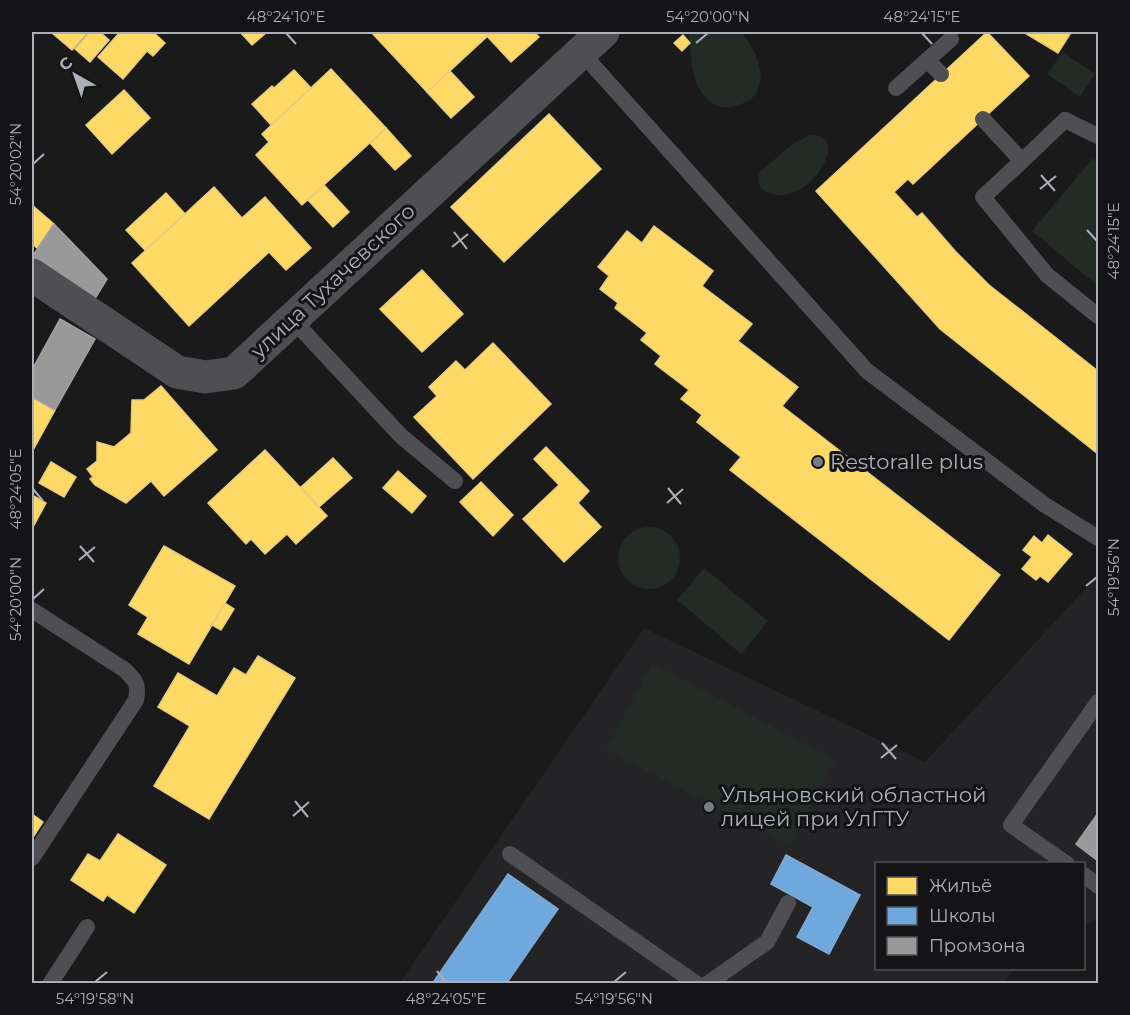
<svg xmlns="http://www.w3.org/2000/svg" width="1130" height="1015" viewBox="0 0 1130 1015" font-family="Montserrat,sans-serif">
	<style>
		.built { fill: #242426 }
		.green { fill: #242a25 }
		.homes { fill: #ffd966; stroke: #e6cd7f; stroke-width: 1.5 }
		.schools { fill: #6fa8dc; stroke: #82aad2; stroke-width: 1.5 }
		.industry { fill: #999; stroke: #9fa0a3; stroke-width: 1.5 }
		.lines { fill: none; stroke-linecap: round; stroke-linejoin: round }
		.service { stroke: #4f4f53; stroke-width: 16 }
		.minor { stroke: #4f4f53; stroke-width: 33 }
		.ticks { fill: none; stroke: #adb0b9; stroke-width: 2 }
		.poi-dot { fill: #7a7c81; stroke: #141416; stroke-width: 2 }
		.labels { text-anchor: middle; stroke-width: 6; stroke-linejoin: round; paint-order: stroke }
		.street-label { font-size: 21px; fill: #adb0b9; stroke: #141416 }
		.poi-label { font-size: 21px; fill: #adb0b9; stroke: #141416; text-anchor: start }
		.neatline { fill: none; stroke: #adb0b9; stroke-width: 2 }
		.ticks-label { font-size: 15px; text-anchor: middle; fill: #adb0b9 }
	</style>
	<rect width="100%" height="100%" fill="#1a1a1a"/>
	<polygon class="built" points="1098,575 1098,919 1084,925 1084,864 876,864 876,968 1016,969 1009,975 1004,983 399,984 644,628 925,762"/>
	<g class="green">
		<path d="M 688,32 L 741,32 C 754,47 769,75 755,95 C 748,104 728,110 717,106 C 710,103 704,96 700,90 C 691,75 691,50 688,32 Z"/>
		<polygon points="1063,52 1095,74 1080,97 1047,74"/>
		<path d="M 810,135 C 855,132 807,212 767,192 C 758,188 757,181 759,173 L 791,145 Z"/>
		<polygon points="1093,158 1098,163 1098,286 1032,231"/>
		<circle cx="649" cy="558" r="31"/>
		<polygon points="704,568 768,621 741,654 677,600"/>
		<polygon points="652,663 835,760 790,846 606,750"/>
	</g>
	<g class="homes">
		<polygon points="51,32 88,32 72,50"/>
		<polygon points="90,32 100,32 109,40 90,62 75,49"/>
		<polygon points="120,32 153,32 165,43 153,56 147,51 123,79 98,57"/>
		<polygon points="240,32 267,32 252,45"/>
		<polygon points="373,32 492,32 427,92 372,33"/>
		<polygon points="492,32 534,32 539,37 511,62 487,36"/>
		<polygon points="987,32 1029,76 913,184 908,179 894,192 917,217 922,213 956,252 989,285 1098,371 1098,454 940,329 816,191"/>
		<polygon points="1026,32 1066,32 1070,34 1058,53 1025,33"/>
		<polygon points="683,35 690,43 682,51 674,43"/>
		<polygon points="331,69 386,128 302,205 256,155 269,142 262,134"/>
		<polygon points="294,70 311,88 271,125 252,104 272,86 274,88"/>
		<polygon points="450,71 474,97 451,118 427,92"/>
		<polygon points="124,90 150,118 112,154 86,125"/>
		<polygon points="549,114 601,169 504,262 451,207"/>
		<polygon points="386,128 411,156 395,170 370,143"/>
		<polygon points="324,185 349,212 333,227 308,200"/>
		<polygon points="214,187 242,218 265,197 311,248 286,270 269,252 189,326 132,263"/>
		<polygon points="166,193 185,214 145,250 126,230"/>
		<polygon points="32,205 54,224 37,248 32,244"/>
		<polygon points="654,226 713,271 702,286 752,324 738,341 798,387 782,406 1000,575 949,640 730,470 741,457 697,422 702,415 681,399 689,390 655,364 661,356 641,340 647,333 615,308 618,303 600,289 609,276 598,267 627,231 642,243"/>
		<polygon points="422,270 463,314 422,352 380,309"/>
		<polygon points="493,343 551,404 473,479 414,417 437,396 429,387 456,361 465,370"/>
		<polygon points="161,386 217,450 164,496 151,481 126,503 95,485 90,479 93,477 87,469 97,461 97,442 114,447 131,433 132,400 144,400"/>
		<polygon points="32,397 55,410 32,452"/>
		<polygon points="546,447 589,491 578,503 601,527 564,562 523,519 559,485 534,459"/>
		<polygon points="265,450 327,516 296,544 287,534 265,554 251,539 246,544 208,503"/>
		<polygon points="333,458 352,478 319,507 301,487"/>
		<polygon points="51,462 76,477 64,497 39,483"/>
		<polygon points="398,471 426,496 412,513 383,488"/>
		<polygon points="481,482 513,515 493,536 460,502"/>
		<polygon points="32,495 46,503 32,529"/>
		<polygon points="1048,535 1072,554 1048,582 1040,576 1036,580 1022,569 1032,557 1023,550 1034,536 1042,543"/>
		<polygon points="164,546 235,586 189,664 138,634 148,617 129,605"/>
		<polygon points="225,603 234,609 221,630 212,625"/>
		<polygon points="258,656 295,678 209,819 154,786 190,726 158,707 178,673 217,696 234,668 246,675"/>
		<polygon points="32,814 43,822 32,839"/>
		<polygon points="118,834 166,865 134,913 107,895 103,901 71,880 88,854 100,861"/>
	</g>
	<g class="schools">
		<polygon points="786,855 860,895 829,954 797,937 813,907 771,884"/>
		<polygon points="508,874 558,909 506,984 432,984"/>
	</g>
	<g class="industry">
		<polygon points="54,224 107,279 91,305 32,266 32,257"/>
		<polygon points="60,319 95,339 55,410 32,397 32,370"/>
		<polygon points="1098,813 1098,861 1076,844"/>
	</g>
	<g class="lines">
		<g class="service">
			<polyline points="581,52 867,371 1045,505 1098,538"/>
			<polyline points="927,60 941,74"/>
			<polyline points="896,88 951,39"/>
			<polyline points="983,119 1022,161 1065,120 1098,136"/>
			<polyline points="1022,161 983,197 1047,275 1098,316"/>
			<polyline points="292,319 401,436 455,481"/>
			<path d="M 32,610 L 125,670 C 136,681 139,684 136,700 L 32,858"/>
			<polyline points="510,854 697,984"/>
			<polyline points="1067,864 1011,825 1098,702"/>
			<polyline points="1084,875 1098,886"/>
			<polyline points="50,984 87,927"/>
			<polyline points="707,984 767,942 788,903"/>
		</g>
		<polyline class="minor" points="32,275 177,372 205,377 234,373 603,32"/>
	</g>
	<path class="ticks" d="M 286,33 L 296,44M 922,33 L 932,44M 696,43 L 708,33M 33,164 L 44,154M 1041,175 L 1055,191M 1040,189 L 1056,176M 1087,230 L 1097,241M 454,232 L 467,249M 452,247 L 468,234M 668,488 L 681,504M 33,489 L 43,501M 667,503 L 683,489M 80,546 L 94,562M 79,560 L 95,547M 1086,586 L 1097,577M 33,599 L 44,589M 882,743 L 896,759M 881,758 L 897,745M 295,801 L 308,817M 293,816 L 309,802M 437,971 L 446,982M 95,982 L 107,972M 614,982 L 626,972"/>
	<g class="poi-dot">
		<circle cx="818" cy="462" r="6"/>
		<circle cx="709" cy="807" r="6"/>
	</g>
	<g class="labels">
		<g class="street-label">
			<text transform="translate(333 281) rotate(-43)" y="7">улица Тухачевского</text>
		</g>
		<g class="poi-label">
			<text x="830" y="469">Restoralle plus</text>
			<text x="721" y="802">Ульяновский областной<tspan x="721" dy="24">лицей при УлГТУ</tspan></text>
		</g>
	</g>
	<rect width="1130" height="1015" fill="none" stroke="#141416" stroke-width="66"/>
	<rect x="875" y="862" width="210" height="108" fill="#141416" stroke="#515257" stroke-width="1.5"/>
	<rect x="887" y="877" width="30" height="18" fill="#ffd966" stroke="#515257" stroke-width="1.5"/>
	<text x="929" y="892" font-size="18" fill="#adb0b9">Жильё</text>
	<rect x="887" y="907" width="30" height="18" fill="#6fa8dc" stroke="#515257" stroke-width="1.5"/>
	<text x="929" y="922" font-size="18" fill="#adb0b9">Школы</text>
	<rect x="887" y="937" width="30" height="18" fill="#999999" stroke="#515257" stroke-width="1.5"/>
	<text x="929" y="952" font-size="18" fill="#adb0b9">Промзона</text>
	<g transform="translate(75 75) rotate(320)" stroke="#141416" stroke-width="4.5" paint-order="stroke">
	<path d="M0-4.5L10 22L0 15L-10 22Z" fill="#adb0b9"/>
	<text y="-9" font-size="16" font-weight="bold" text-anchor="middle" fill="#adb0b9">С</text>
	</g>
	<rect x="33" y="33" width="1064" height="949" class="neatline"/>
	<g class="ticks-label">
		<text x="286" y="22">48°24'10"E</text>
		<text x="708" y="22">54°20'00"N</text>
		<text x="922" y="22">48°24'15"E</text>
		<text transform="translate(16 164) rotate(-90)" y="5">54°20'02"N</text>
		<text transform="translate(1114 241) rotate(-90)" y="5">48°24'15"E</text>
		<text transform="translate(16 489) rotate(-90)" y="5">48°24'05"E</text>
		<text transform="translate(1114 577) rotate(-90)" y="5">54°19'56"N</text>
		<text transform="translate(16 599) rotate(-90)" y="5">54°20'00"N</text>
		<text x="95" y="1004">54°19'58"N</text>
		<text x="446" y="1004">48°24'05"E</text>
		<text x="614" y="1004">54°19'56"N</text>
	</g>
</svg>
